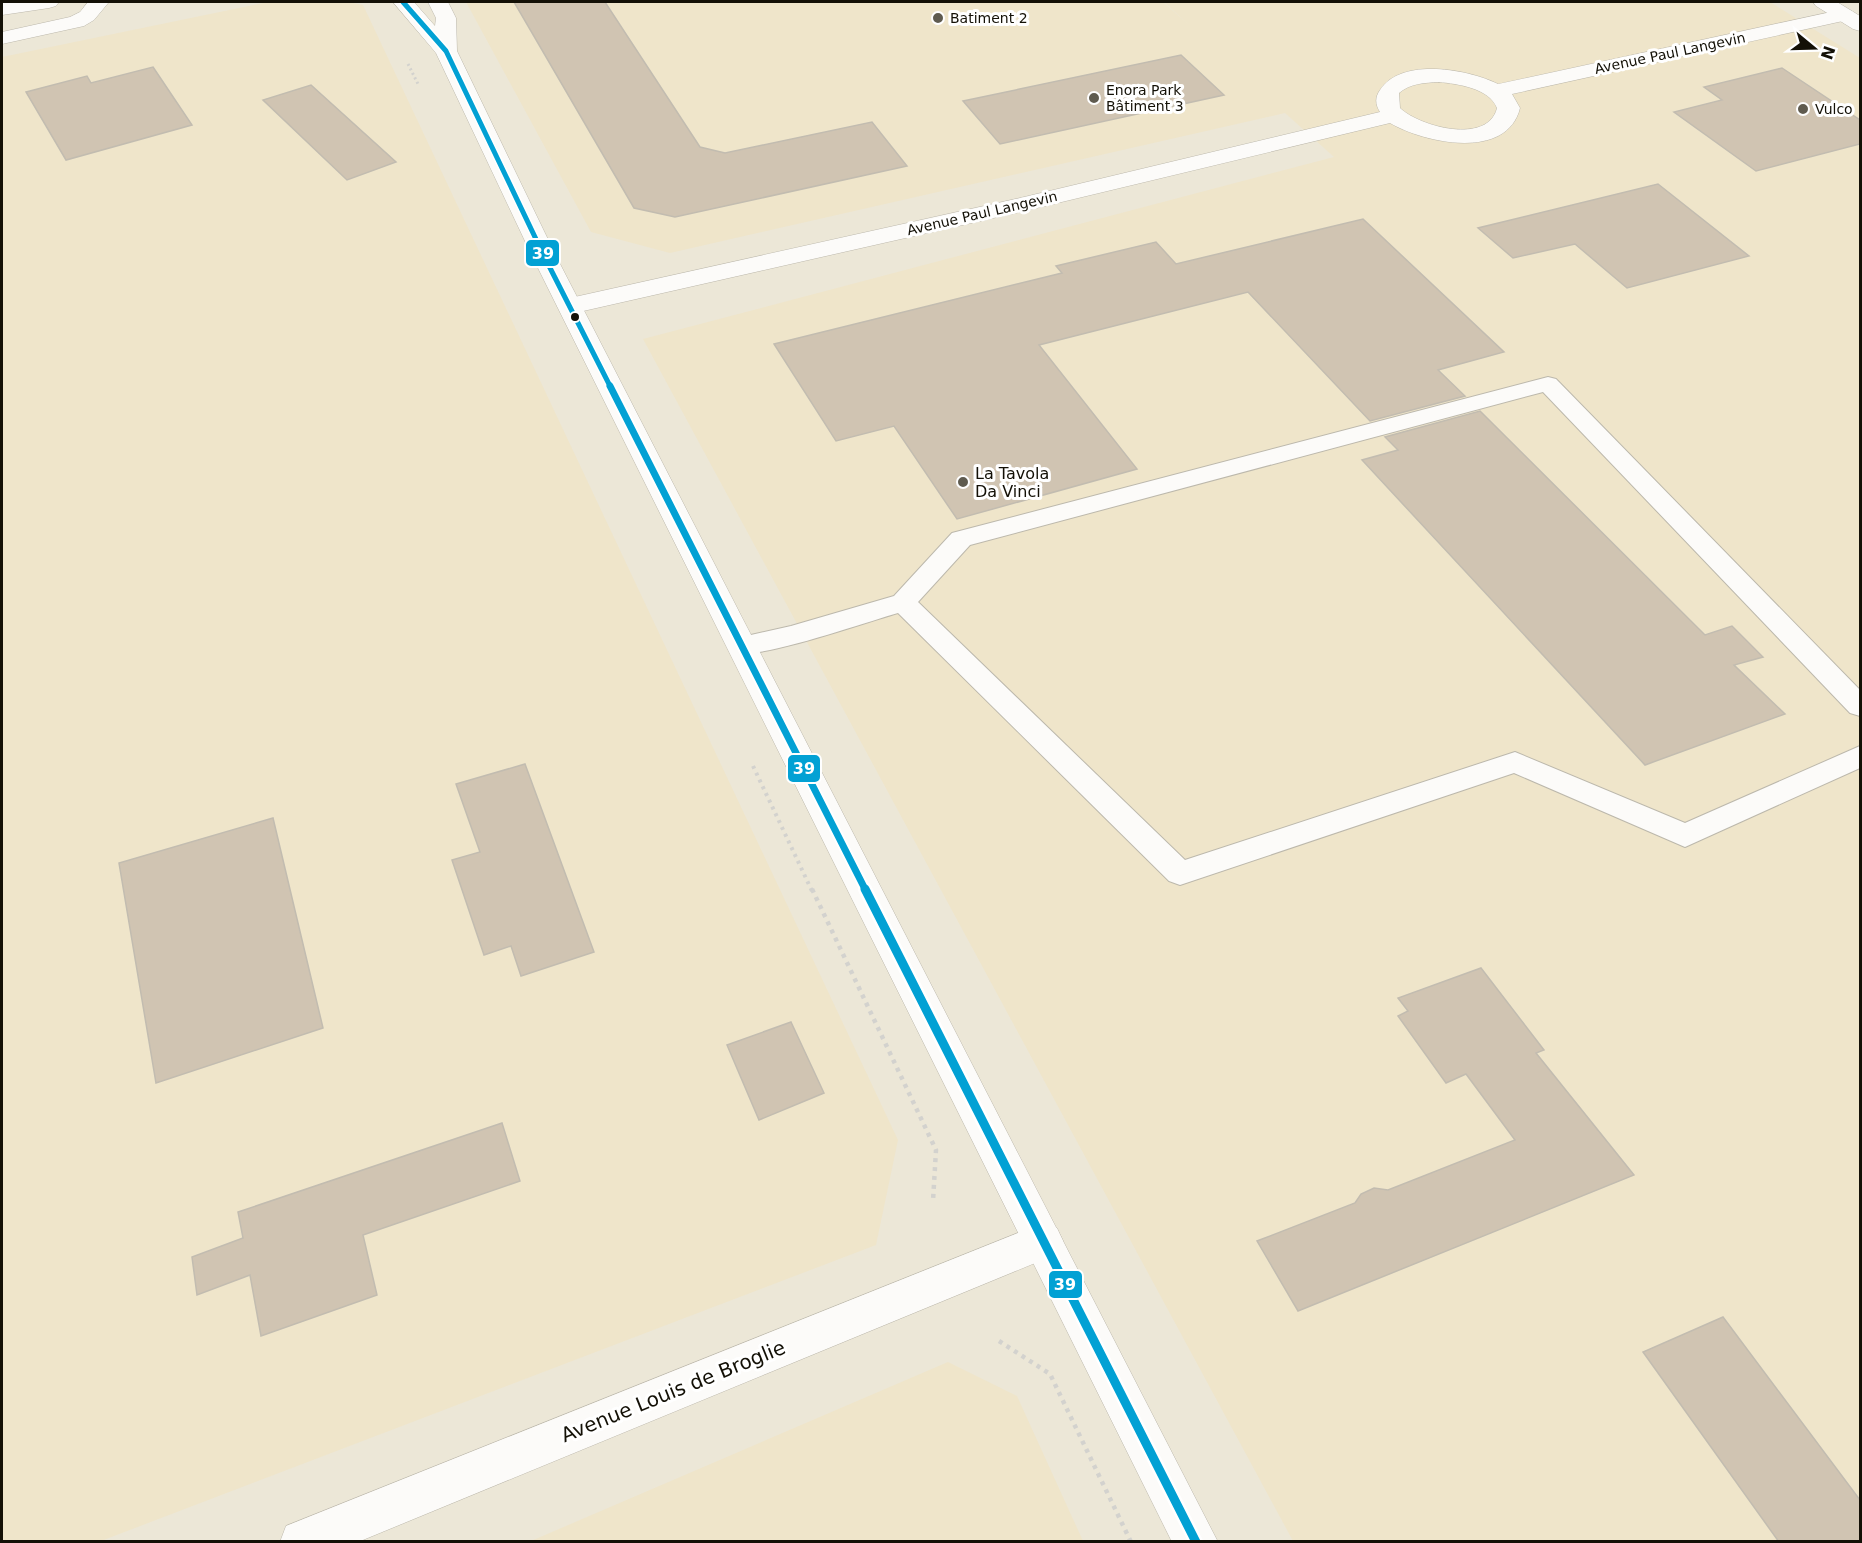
<svg xmlns="http://www.w3.org/2000/svg" width="1862" height="1543" viewBox="0 0 1862 1543" font-family="'DejaVu Sans',sans-serif">
	<style>
		.built { fill: #efe5ca }
		.building { fill: #d0c4b2; stroke: #c2bcb0; stroke-width: 1.5 }
		.lines { fill: none; stroke-linecap: round; stroke-linejoin: round }
		.lane-casing { stroke: #bcb8ac; stroke-width: 2 }
		.street-casing { stroke: #bcb8ac; stroke-width: 1 }
		.secondary-casing { stroke: #bcb8ac; stroke-width: 1 }
		.path-far2 { stroke: #d3d2ce; stroke-width: 3; stroke-dasharray: 2 3; stroke-linecap: butt }
		.path-far1 { stroke: #d3d2ce; stroke-width: 4; stroke-dasharray: 3 4.5; stroke-linecap: butt }
		.path { stroke: #d3d2ce; stroke-width: 4.5; stroke-dasharray: 4 5; stroke-linecap: butt }
		.lane { fill: #fcfbf9; fill-rule: evenodd }
		.street { fill: #fcfbf9; fill-rule: evenodd }
		.secondary { fill: #fcfbf9; fill-rule: evenodd }
		.bus-1-far2-casing { stroke: #fff; stroke-width: 8 }
		.bus-1-far1-casing { stroke: #fff; stroke-width: 11 }
		.bus-1-casing { stroke: #fff; stroke-width: 14 }
		.bus-1-far2 { stroke: #02a1d4; stroke-width: 5 }
		.bus-1-far1 { stroke: #02a1d4; stroke-width: 7 }
		.bus-1 { stroke: #02a1d4; stroke-width: 9 }
		.poi-dot { fill: #5f5b4f; stroke: #fff; stroke-width: 2 }
		.bus-dot { fill: #131006; stroke: #fff; stroke-width: 2 }
		.labels { text-anchor: middle; stroke-width: 6; stroke-linejoin: round; paint-order: stroke }
		.far-poi-label { font-size: 14px; fill: #131006; stroke: #fff; text-anchor: start }
		.far-street-label { font-size: 14px; fill: #131006; stroke: #fff }
		.poi-label { font-size: 16px; fill: #131006; stroke: #fff; text-anchor: start }
		.near-street-label { font-size: 20px; fill: #131006; stroke: #fff }
		.line-badge { stroke: #fff; stroke-width: 2 }
		.badge-label { font-size: 16px; text-anchor: middle; font-weight: bold; fill: #fff }
	</style>
	<rect width="100%" height="100%" fill="#ece7d7"/>
	<g class="built">
		<polygon points="268,2 348,2 363,5 898,1140 876,1245 101,1541 2,1541 2,57"/>
		<polygon points="466,2 1163,2 1189,25 1164,2 1770,2 1860,58 1860,1541 1293,1541 643,339 1334,157 1285,113 670,253 591,232"/>
		<polygon points="948,1362 1017,1396 1083,1541 531,1541"/>
	</g>
	<g class="building">
		<polygon points="514,2 605,2 700,147 725,153 872,122 907,166 675,217 634,208"/>
		<polygon points="1181,55 1224,95 1000,144 963,101"/>
		<polygon points="153,67 192,125 66,160 26,92 87,76 91,83"/>
		<polygon points="1782,68 1860,120 1860,144 1756,171 1674,112 1722,100 1704,87"/>
		<polygon points="311,85 396,162 347,180 263,100"/>
		<polygon points="1658,184 1749,256 1627,288 1575,244 1513,258 1478,228"/>
		<polygon points="1363,219 1504,352 1438,370 1465,396 1370,421 1248,292 1039,345 1137,469 957,519 894,426 836,441 774,344 1062,273 1056,266 1156,242 1176,264"/>
		<polygon points="1480,411 1705,635 1732,626 1763,657 1734,665 1785,714 1645,765 1362,460 1398,450 1385,437"/>
		<polygon points="525,764 594,952 521,976 511,946 484,955 452,860 480,852 456,784"/>
		<polygon points="273,818 323,1028 156,1083 119,863"/>
		<polygon points="1481,968 1544,1050 1536,1053 1634,1175 1298,1311 1257,1241 1355,1203 1361,1194 1374,1188 1388,1190 1515,1140 1466,1074 1446,1083 1398,1016 1408,1011 1398,998"/>
		<polygon points="791,1022 824,1093 759,1120 727,1045"/>
		<polygon points="502,1123 520,1181 363,1235 377,1295 261,1336 250,1275 197,1295 192,1257 243,1238 238,1212"/>
		<polygon points="1723,1317 1860,1500 1860,1542 1779,1542 1643,1352"/>
	</g>
	<g class="lines">
		<defs>
			<path id="lane" d="M 1548,377 L 1556,379 L 1860,690 L 1860,716 L 1850,713 L 1543,392 L 970,545 L 918,602 L 1185,860 L 1515,752 L 1685,823 L 1860,746 L 1860,768 L 1685,847 L 1514,773 L 1180,885 L 1169,881 L 898,613 C 866,622 759,660 733,653 L 729,646 L 733,639 L 791,626 L 894,596 L 952,533 Z"/>
			<g id="street">
				<polygon points="88,2 109,2 94,20 84,26 2,44 2,32 70,17 80,12"/>
				<path d="M 1845,9 L 1852,11 L 1855,15 L 1852,19 L 1512,94 L 1520,108 C 1507,161 1424,143 1390,123 L 1020,212 L 570,314 L 561,311 L 557,306 L 561,301 L 570,298 L 1020,198 L 1380,112 C 1375,104 1375,97 1380,90 C 1401,57 1468,69 1498,84 ZM 1439,82 C 1458,84 1489,88 1497,108 C 1488,145 1420,127 1400,108 L 1399,93 C 1411,83 1424,83 1439,82 Z"/>
				<polygon points="1043,1223 1057,1228 1063,1241 1057,1254 358,1542 280,1542 286,1526"/>
			</g>
			<g id="secondary">
				<polygon points="10,2 59,2 56,6 49,8 2,15 2,3"/>
				<polygon points="393,2 414,2 435,26 436,18 428,2 448,2 456,18 457,51 557,258 1218,1542 1172,1542 533,258 436,53"/>
				<polygon points="1813,2 1837,2 1860,16 1860,31 1853,29 1816,6"/>
			</g>
		</defs>
		<use href="#lane" class="lane-casing"/>
		<use href="#street" class="street-casing"/>
		<use href="#secondary" class="secondary-casing"/>
		<polyline class="path-far2" points="408,64 418,84"/>
		<polyline class="path-far1" points="753,766 812,891"/>
		<g class="path">
			<polyline points="812,889 936,1150 933,1201"/>
			<polyline points="999,1341 1050,1374 1131,1542"/>
		</g>
		<use href="#lane" class="lane"/>
		<use href="#street" class="street"/>
		<use href="#secondary" class="secondary"/>
		<defs>
			<polyline id="bus-1-far2" points="403,2 446,51 545,258 611,388"/>
			<polyline id="bus-1-far1" points="610,386 866,891"/>
			<polyline id="bus-1" points="865,889 1196,1542"/>
		</defs>
		<use href="#bus-1-far2" class="bus-1-far2-casing"/>
		<use href="#bus-1-far1" class="bus-1-far1-casing"/>
		<use href="#bus-1" class="bus-1-casing"/>
		<use href="#bus-1-far2" class="bus-1-far2"/>
		<use href="#bus-1-far1" class="bus-1-far1"/>
		<use href="#bus-1" class="bus-1"/>
	</g>
	<g class="poi-dot">
		<circle cx="938" cy="18" r="6"/>
		<circle cx="1094" cy="98" r="6"/>
		<circle cx="1803" cy="109" r="6"/>
		<circle cx="963" cy="482" r="6"/>
	</g>
	<circle class="bus-dot" cx="575" cy="317" r="5"/>
	<g class="labels">
		<g class="far-poi-label">
			<text x="950" y="23">Batiment 2</text>
			<text x="1106" y="95">Enora Park<tspan x="1106" dy="16">Bâtiment 3</tspan></text>
			<text x="1815" y="114">Vulco</text>
		</g>
		<g class="far-street-label">
			<text transform="translate(1670 53) rotate(-12)" y="5">Avenue Paul Langevin</text>
			<text transform="translate(982 213) rotate(-13)" y="5">Avenue Paul Langevin</text>
		</g>
		<g class="poi-label">
			<text x="975" y="479">La Tavola<tspan x="975" dy="18">Da Vinci</tspan></text>
		</g>
		<g class="near-street-label">
			<text transform="translate(673 1391) rotate(-22)" y="7">Avenue Louis de Broglie</text>
		</g>
	</g>
	<g class="line-badge">
		<rect x="525" y="239" width="35" height="28" rx="6" fill="#02a1d4"/>
		<rect x="787" y="754" width="34" height="29" rx="6" fill="#02a1d4"/>
		<rect x="1048" y="1270" width="35" height="29" rx="6" fill="#02a1d4"/>
	</g>
	<g class="badge-label">
		<text x="543" y="259">39</text>
		<text x="804" y="774">39</text>
		<text x="1065" y="1290">39</text>
	</g>
	<rect width="1862" height="1543" fill="none" stroke="#131006" stroke-width="6"/>
	<g transform="translate(1814 48) rotate(109)" stroke="#ffffff" stroke-width="4.5" paint-order="stroke">
	<path d="M0-4.5L10 22L0 15L-10 22Z" fill="#131006"/>
	<text y="-9" font-size="16" font-weight="bold" text-anchor="middle" fill="#131006">N</text>
	</g>
</svg>
